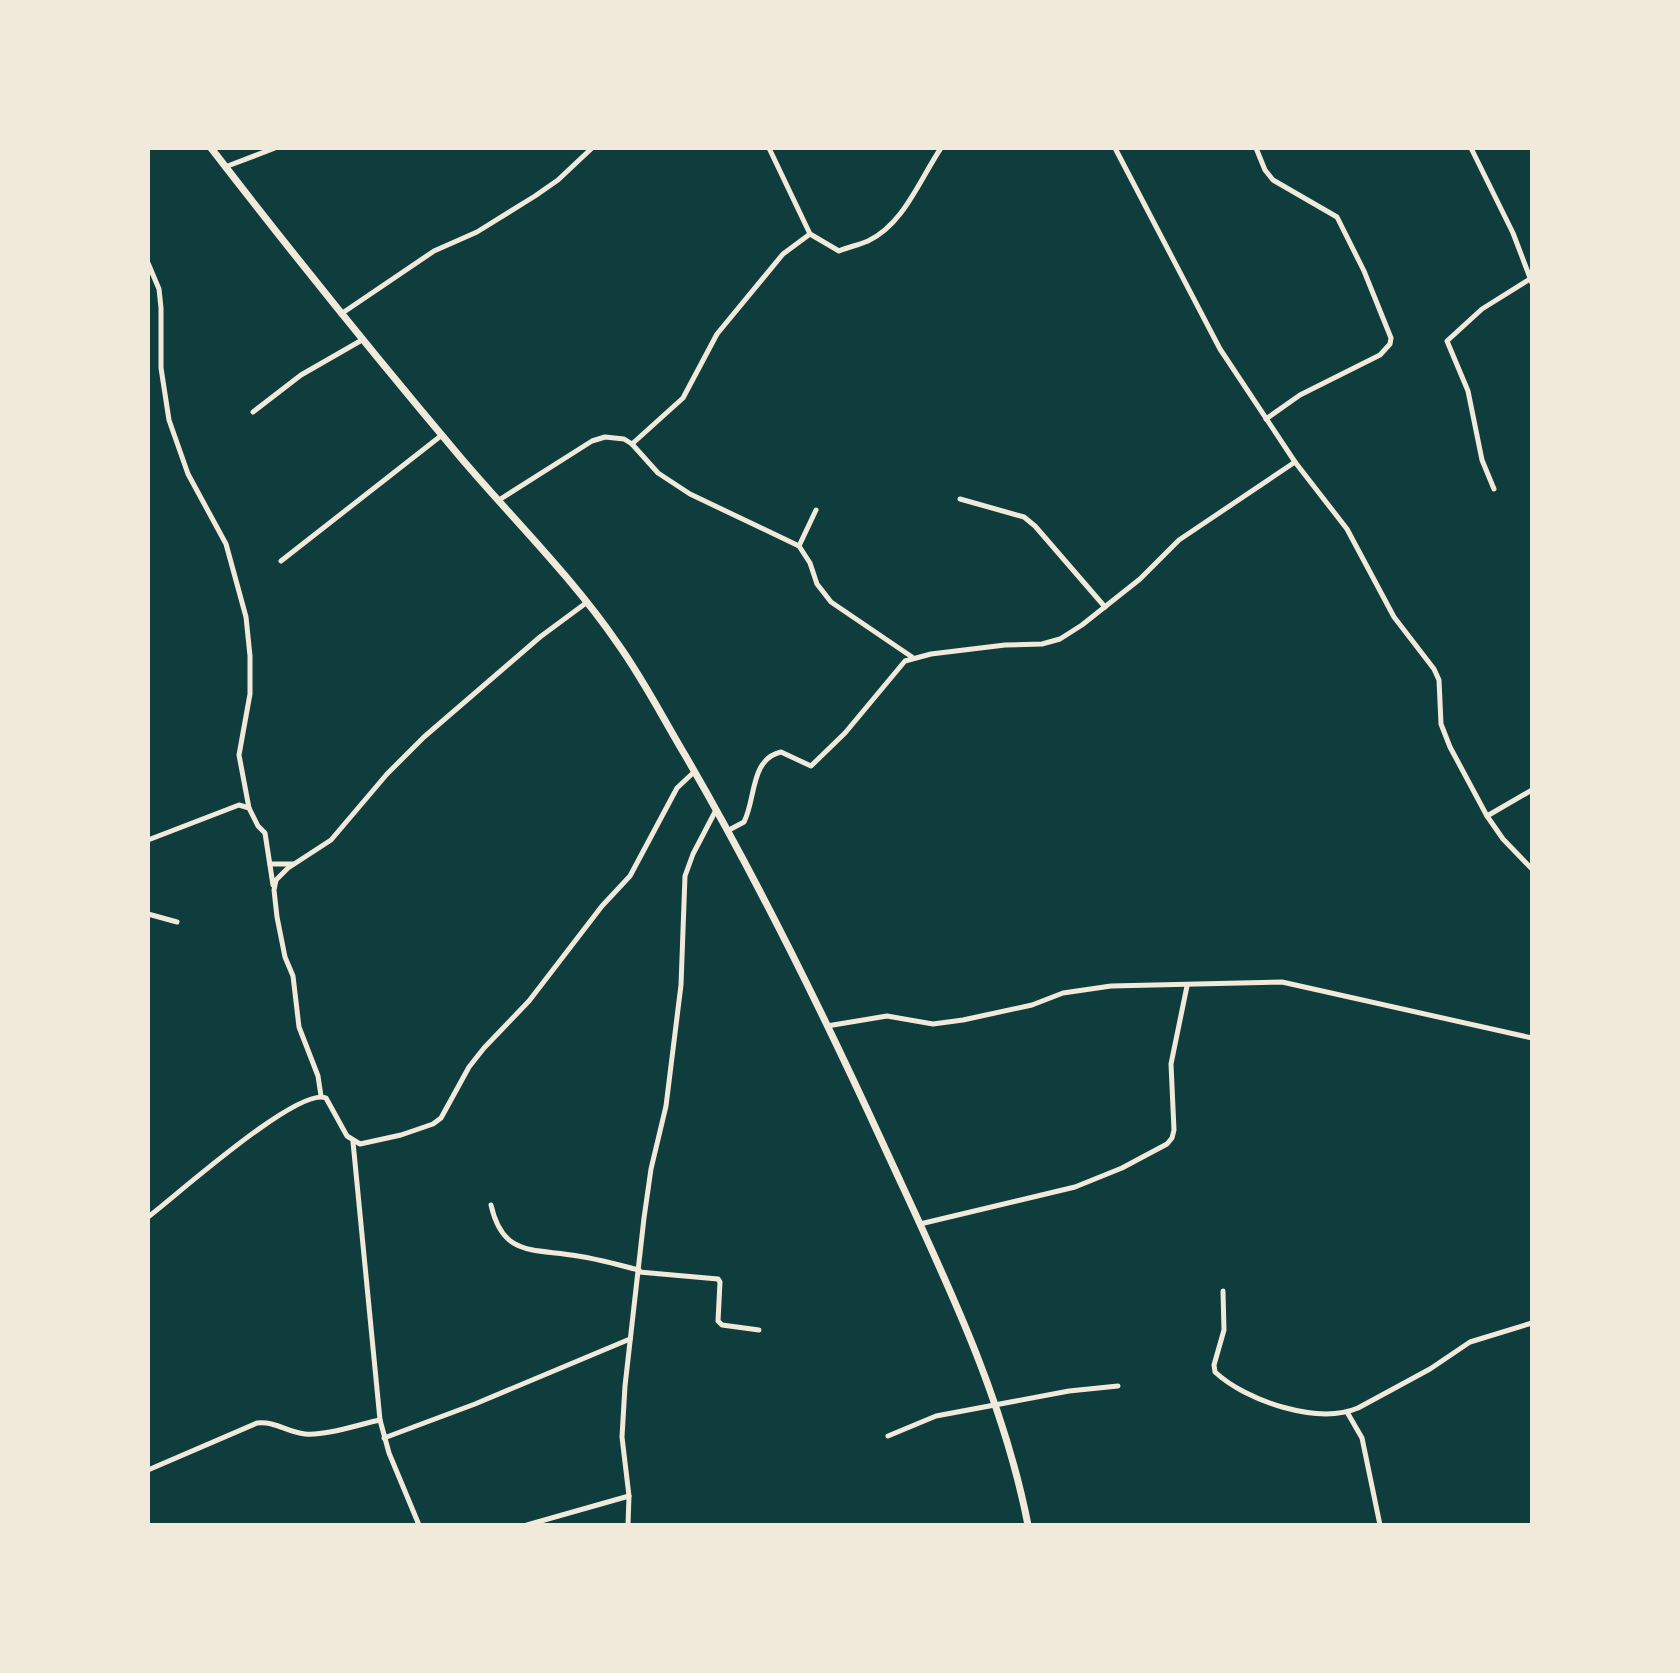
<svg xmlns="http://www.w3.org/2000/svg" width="1680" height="1673" viewBox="0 0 1680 1673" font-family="Bitter,serif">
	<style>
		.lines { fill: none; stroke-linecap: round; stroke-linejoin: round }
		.minor { stroke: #f1e9da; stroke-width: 5 }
		.secondary { stroke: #f1e9da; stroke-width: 7 }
	</style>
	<rect width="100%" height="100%" fill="#0f3d3e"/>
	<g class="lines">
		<g class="minor">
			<path d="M 769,148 L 810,234 L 839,251 C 848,247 859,245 868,241 C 904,224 920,179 941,148"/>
			<polyline points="1115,148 1220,349 1295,462 1347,529 1394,617 1434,669 1439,680 1441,724 1450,747 1487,816 1503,839 1532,869"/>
			<polyline points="1256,148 1265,170 1273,180 1337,217 1364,271 1391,338 1390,344 1380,355 1300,395 1266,419"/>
			<polyline points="1471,148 1513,233 1532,283"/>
			<polyline points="225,167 275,148"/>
			<polyline points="148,263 159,289 161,308 161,368 169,420 188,474 226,544 246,617 250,656 250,694 239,755 249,808"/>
			<polyline points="341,314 434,251 477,232 535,196 558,180 592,148"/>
			<polyline points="253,412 301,375 362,340"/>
			<polyline points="632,444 683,398 717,334 783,254 810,234"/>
			<polyline points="1494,489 1482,460 1468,391 1447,341 1482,309 1530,279"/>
			<polyline points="960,499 1024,517 1035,526 1105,607"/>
			<polyline points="499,500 592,441 605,437 624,439 632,444 658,473 690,494 799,546 810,563 817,584 831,602 912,657"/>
			<polyline points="799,546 816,510"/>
			<polyline points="281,561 442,435"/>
			<polyline points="1487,816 1532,790"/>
			<path d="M 729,830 L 744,822 C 756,799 750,759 781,752 L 811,766 L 845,733 L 905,661 L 931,654 L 1005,645 L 1042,644 L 1060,639 L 1082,625 L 1140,579 L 1179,540 L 1295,462"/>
			<polyline points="148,840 239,805 249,808 258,826 265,833 273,885"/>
			<polyline points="270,864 293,864"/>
			<polyline points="148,914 177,922"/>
			<polyline points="827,1026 887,1016 933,1024 963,1020 1032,1005 1063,993 1111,986 1282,982 1532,1038"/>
			<polyline points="321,1096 318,1076 299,1027 293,976 285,957 277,917 274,890 276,880 288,868 331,840 387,774 424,737 540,637 586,603"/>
			<polyline points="353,1142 380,1420 389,1453 419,1525"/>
			<path d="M 491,1205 C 503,1258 534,1248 578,1256 C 598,1259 619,1265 639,1270"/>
			<path d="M 148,1217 C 176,1196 298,1086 326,1098 L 347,1136 L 360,1144 L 401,1135 L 433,1124 L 441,1118 L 469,1067 L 484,1048 L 529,1001 L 602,906 L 630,876 L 677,788 L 694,772"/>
			<polyline points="920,1224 1075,1187 1122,1168 1167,1144 1172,1138 1174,1130 1171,1064 1187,986"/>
			<polyline points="639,1272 718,1279 720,1282 718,1321 722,1325 759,1330"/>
			<path d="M 1223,1291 L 1224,1330 L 1214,1365 L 1215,1372 C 1246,1401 1318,1425 1358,1408 L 1430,1369 L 1470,1342 L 1532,1323"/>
			<polyline points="1347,1412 1362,1438 1380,1525"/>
			<polyline points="888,1436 936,1416 1069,1391 1118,1386"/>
			<polyline points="384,1438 475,1404 630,1339"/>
			<path d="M 148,1470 L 257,1423 C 276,1421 286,1432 305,1434 C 326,1436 360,1424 380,1420"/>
			<polyline points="527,1525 629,1496"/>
			<polyline points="628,1525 629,1496 622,1437 625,1386 644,1218 651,1169 666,1106 681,985 685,876 693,854 716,810"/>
		</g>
		<path class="secondary" d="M 211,148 C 292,253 375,356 461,458 C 513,519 572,577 618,644 C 643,679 663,718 685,755 C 759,882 823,1013 884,1146 C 940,1268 1002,1392 1028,1525"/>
	</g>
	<rect width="1680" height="1673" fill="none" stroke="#f1e9da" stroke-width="300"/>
</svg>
